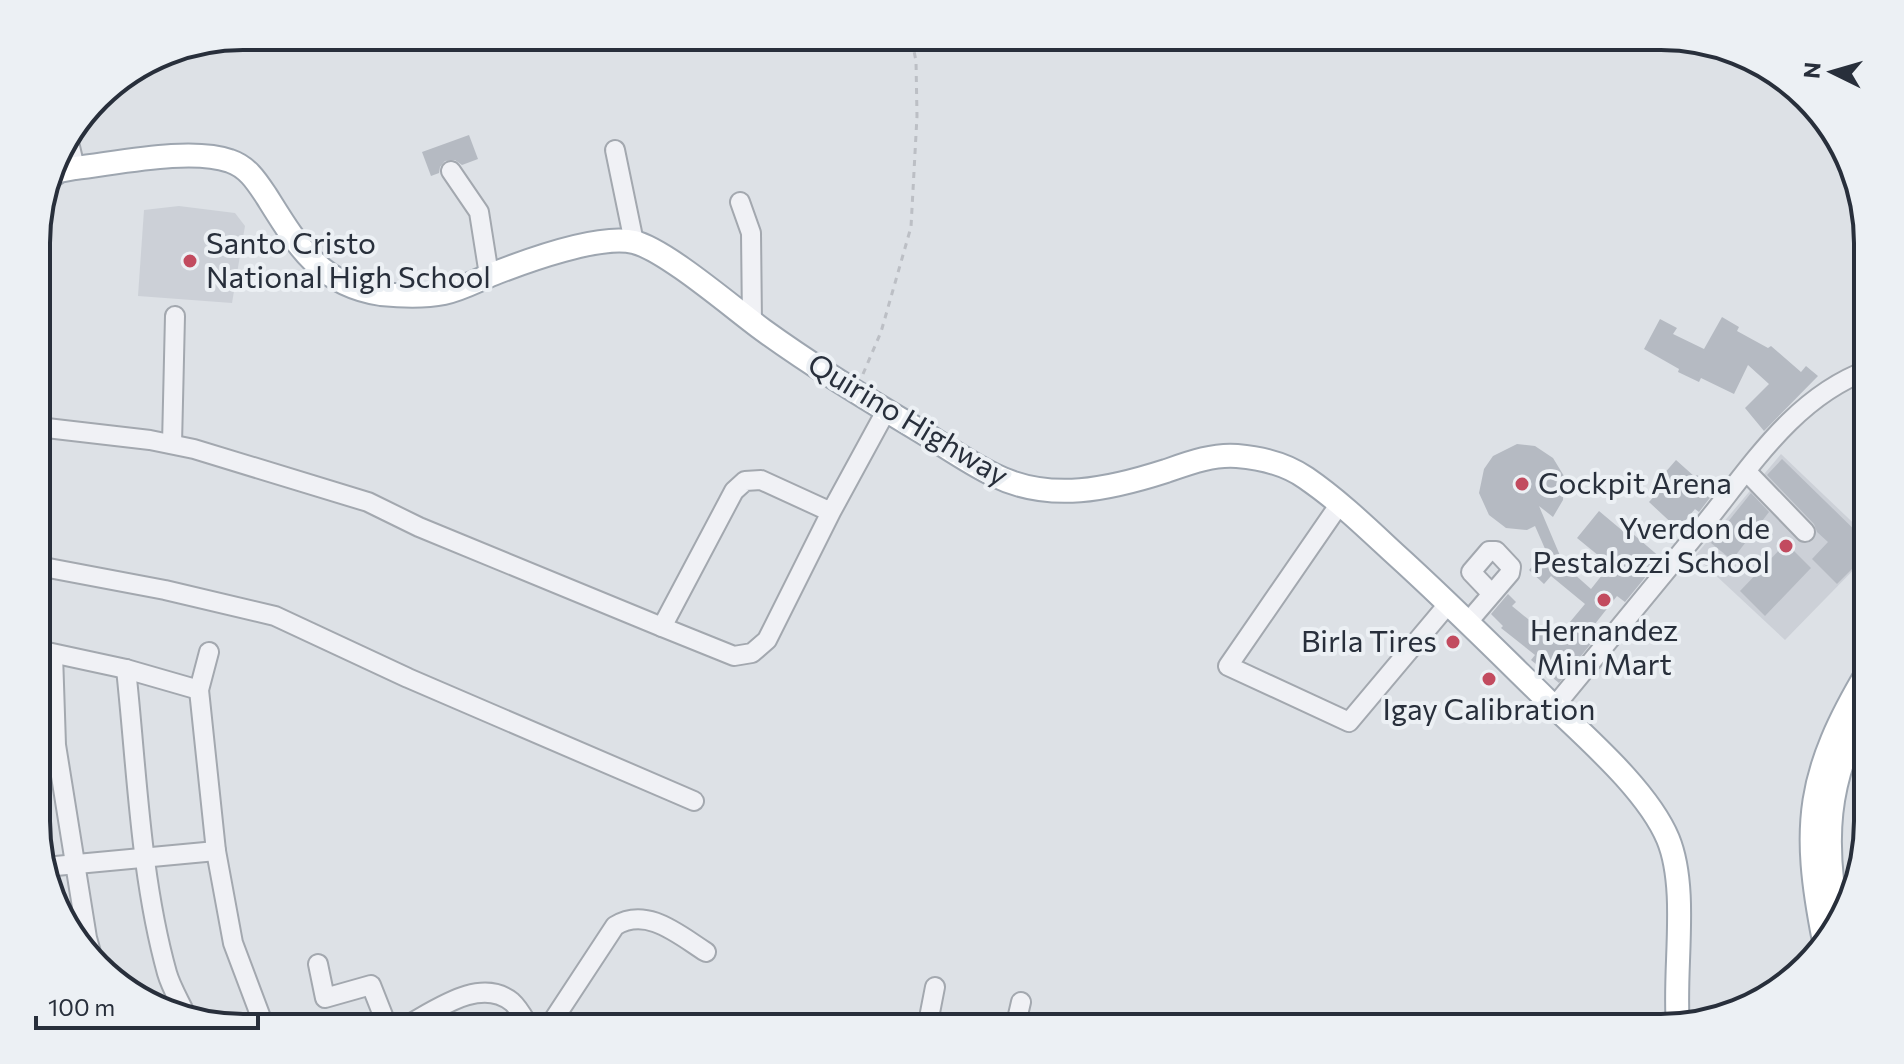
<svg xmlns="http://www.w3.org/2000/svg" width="1904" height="1064" viewBox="0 0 1904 1064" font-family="Commissioner,sans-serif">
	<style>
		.built { fill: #ccd0d7 }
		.building { fill: #b5bac2 }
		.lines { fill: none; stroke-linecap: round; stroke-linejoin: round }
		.minor-casing { stroke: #a3a8af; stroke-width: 22 }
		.major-casing { stroke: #9ea6b0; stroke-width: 26 }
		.path { stroke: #bcbfc5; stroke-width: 3; stroke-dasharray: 6 6; stroke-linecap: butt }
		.minor { stroke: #f0f1f5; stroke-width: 18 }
		.major { stroke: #fff; stroke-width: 22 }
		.poi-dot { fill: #c24b5f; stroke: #ecf0f4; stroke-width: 3 }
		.labels { text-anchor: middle; stroke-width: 8; stroke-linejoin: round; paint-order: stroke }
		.poi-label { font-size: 30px; fill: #282f3b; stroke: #ecf0f4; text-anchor: start }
		.street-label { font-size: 30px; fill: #282f3b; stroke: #ecf0f4 }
		.rim { fill: none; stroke: #282f3b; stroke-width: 4 }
	</style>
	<rect width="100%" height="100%" fill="#dde1e6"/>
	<g class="built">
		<polygon points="179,206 235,213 245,226 232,303 138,296 144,210"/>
		<polygon points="1781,454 1868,537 1868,555 1785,640 1695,556"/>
	</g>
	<g class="building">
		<polygon points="469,135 478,159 462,165 455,160 445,161 440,167 439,173 431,176 422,152"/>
		<polygon points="1722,317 1739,327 1737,331 1768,348 1771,346 1801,372 1806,366 1818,376 1764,431 1745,408 1769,384 1748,365 1734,394 1701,378 1699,382 1678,372 1679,369 1644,349 1660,319 1677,328 1673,334 1704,349"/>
		<polygon points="1517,444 1535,446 1553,458 1564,476 1563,500 1553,517 1539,506 1564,565 1591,589 1610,565 1577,538 1599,511 1630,537 1633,534 1661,558 1625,602 1617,596 1591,629 1598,635 1559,683 1531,660 1535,655 1501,628 1503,626 1491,614 1508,594 1516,602 1512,606 1550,637 1555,631 1559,635 1585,604 1551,576 1544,584 1529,570 1546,551 1535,526 1527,530 1506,528 1489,515 1479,493 1484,469 1493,456"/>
		<polygon points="1782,459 1868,543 1868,553 1837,584 1812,559 1828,542 1817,532 1814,524 1767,475"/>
		<polygon points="1676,460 1695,477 1697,475 1705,482 1709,477 1719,486 1699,512 1695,509 1678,529 1649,502 1669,480 1663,475"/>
		<polygon points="1751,493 1769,512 1732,560 1711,543"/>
		<polygon points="1786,543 1811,568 1765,616 1740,591"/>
	</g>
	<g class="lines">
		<defs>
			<g id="minor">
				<polyline points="68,138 75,168"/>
				<polyline points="615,150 634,242"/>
				<polyline points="451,171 479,212 489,275"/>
				<polyline points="740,202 751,233 752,322"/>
				<polyline points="38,427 150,440 194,449 368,502 419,527 662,627"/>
				<polyline points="172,444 175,316"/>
				<polyline points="1747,472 1805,532"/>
				<polyline points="1339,505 1228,666 1349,722 1449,603"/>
				<polyline points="831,512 761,480 745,481 734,491 662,627 734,656 752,653 767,640 831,512 886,411"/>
				<polyline points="38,566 165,590 275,616 408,678 694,801"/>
				<polyline points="1468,622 1510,573 1511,567 1496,551 1489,551 1471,572 1492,594"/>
				<polyline points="38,650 126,669 199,690"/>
				<polyline points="209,652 199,690 216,851 233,943 265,1028"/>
				<polyline points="53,654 56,745 87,938 92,956"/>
				<path d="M 126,669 C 137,770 140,876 167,973 C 171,987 179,1000 185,1013"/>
				<path d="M 1554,707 C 1602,649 1650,591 1698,532 C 1747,473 1791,398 1868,370"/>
				<polyline points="45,867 216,851"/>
				<polyline points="318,964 325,998 371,985 388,1028"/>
				<path d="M 402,1028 C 432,1013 479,975 512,1002 C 519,1008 525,1020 530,1028"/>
				<path d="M 548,1028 L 615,926 C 647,906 679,935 706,952"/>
				<polyline points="927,1028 935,987"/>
				<polyline points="1015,1028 1021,1002"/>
			</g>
			<g id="major">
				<path d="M 49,178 L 59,171 L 75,168 C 118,163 191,147 230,161 C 248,167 257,182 267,197 C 297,245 320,285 381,294 C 401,296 424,297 444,293 C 462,289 476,281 493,274 C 526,261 600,234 634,242 C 666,250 733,308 763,330 C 814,367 868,400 922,432 C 945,446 969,463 994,475 C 1050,503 1110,489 1166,471 C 1189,463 1213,454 1237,456 C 1262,458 1286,464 1306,478 C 1338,500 1366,527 1394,553 C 1446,600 1495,649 1545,698 C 1584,736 1647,789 1668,839 C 1689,890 1673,971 1678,1026"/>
				<path d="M 1839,926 C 1823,844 1825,779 1868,706"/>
				<path d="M 1824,941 C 1801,825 1807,773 1868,671"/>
			</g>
		</defs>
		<use href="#minor" class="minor-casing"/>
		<use href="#major" class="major-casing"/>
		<polyline class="path" points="863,374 881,332 911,227 917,116 916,61 911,36"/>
		<use href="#minor" class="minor"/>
		<use href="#major" class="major"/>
	</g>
	<g class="poi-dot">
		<circle cx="190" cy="261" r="8"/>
		<circle cx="1522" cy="484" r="8"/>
		<circle cx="1786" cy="546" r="8"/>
		<circle cx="1604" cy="600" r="8"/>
		<circle cx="1453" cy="642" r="8"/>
		<circle cx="1489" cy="679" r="8"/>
	</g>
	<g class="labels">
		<g class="poi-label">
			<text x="206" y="254">Santo Cristo<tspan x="206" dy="34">National High School</tspan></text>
			<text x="1538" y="494">Cockpit Arena</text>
			<text x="1770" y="539" text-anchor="end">Yverdon de<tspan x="1770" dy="34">Pestalozzi School</tspan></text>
			<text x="1604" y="641" text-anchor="middle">Hernandez<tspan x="1604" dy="34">Mini Mart</tspan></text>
			<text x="1437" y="652" text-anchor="end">Birla Tires</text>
			<text x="1489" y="720" text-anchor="middle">Igay Calibration</text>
		</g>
		<g class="street-label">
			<text transform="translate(908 420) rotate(31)" y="10">Quirino Highway</text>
		</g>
	</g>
	<path d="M0 0H1904V1064H0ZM243 50H1661A193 193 0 0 1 1854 243V821A193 193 0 0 1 1661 1014H243A193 193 0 0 1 50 821V243A193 193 0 0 1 243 50Z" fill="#ecf0f4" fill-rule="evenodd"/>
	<path class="rim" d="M243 50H1661A193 193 0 0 1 1854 243V821A193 193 0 0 1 1661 1014H243A193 193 0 0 1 50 821V243A193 193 0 0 1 243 50Z"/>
	<g transform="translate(1832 72) rotate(275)" stroke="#ecf0f4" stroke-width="6" paint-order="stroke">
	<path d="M0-6L14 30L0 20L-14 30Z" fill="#282f3b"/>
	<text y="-12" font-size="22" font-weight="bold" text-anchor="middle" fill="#282f3b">N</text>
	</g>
	<path d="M36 1016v12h222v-12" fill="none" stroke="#282f3b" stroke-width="4"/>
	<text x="48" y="1016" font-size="24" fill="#282f3b" stroke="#ecf0f4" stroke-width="6" paint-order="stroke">100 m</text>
</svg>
